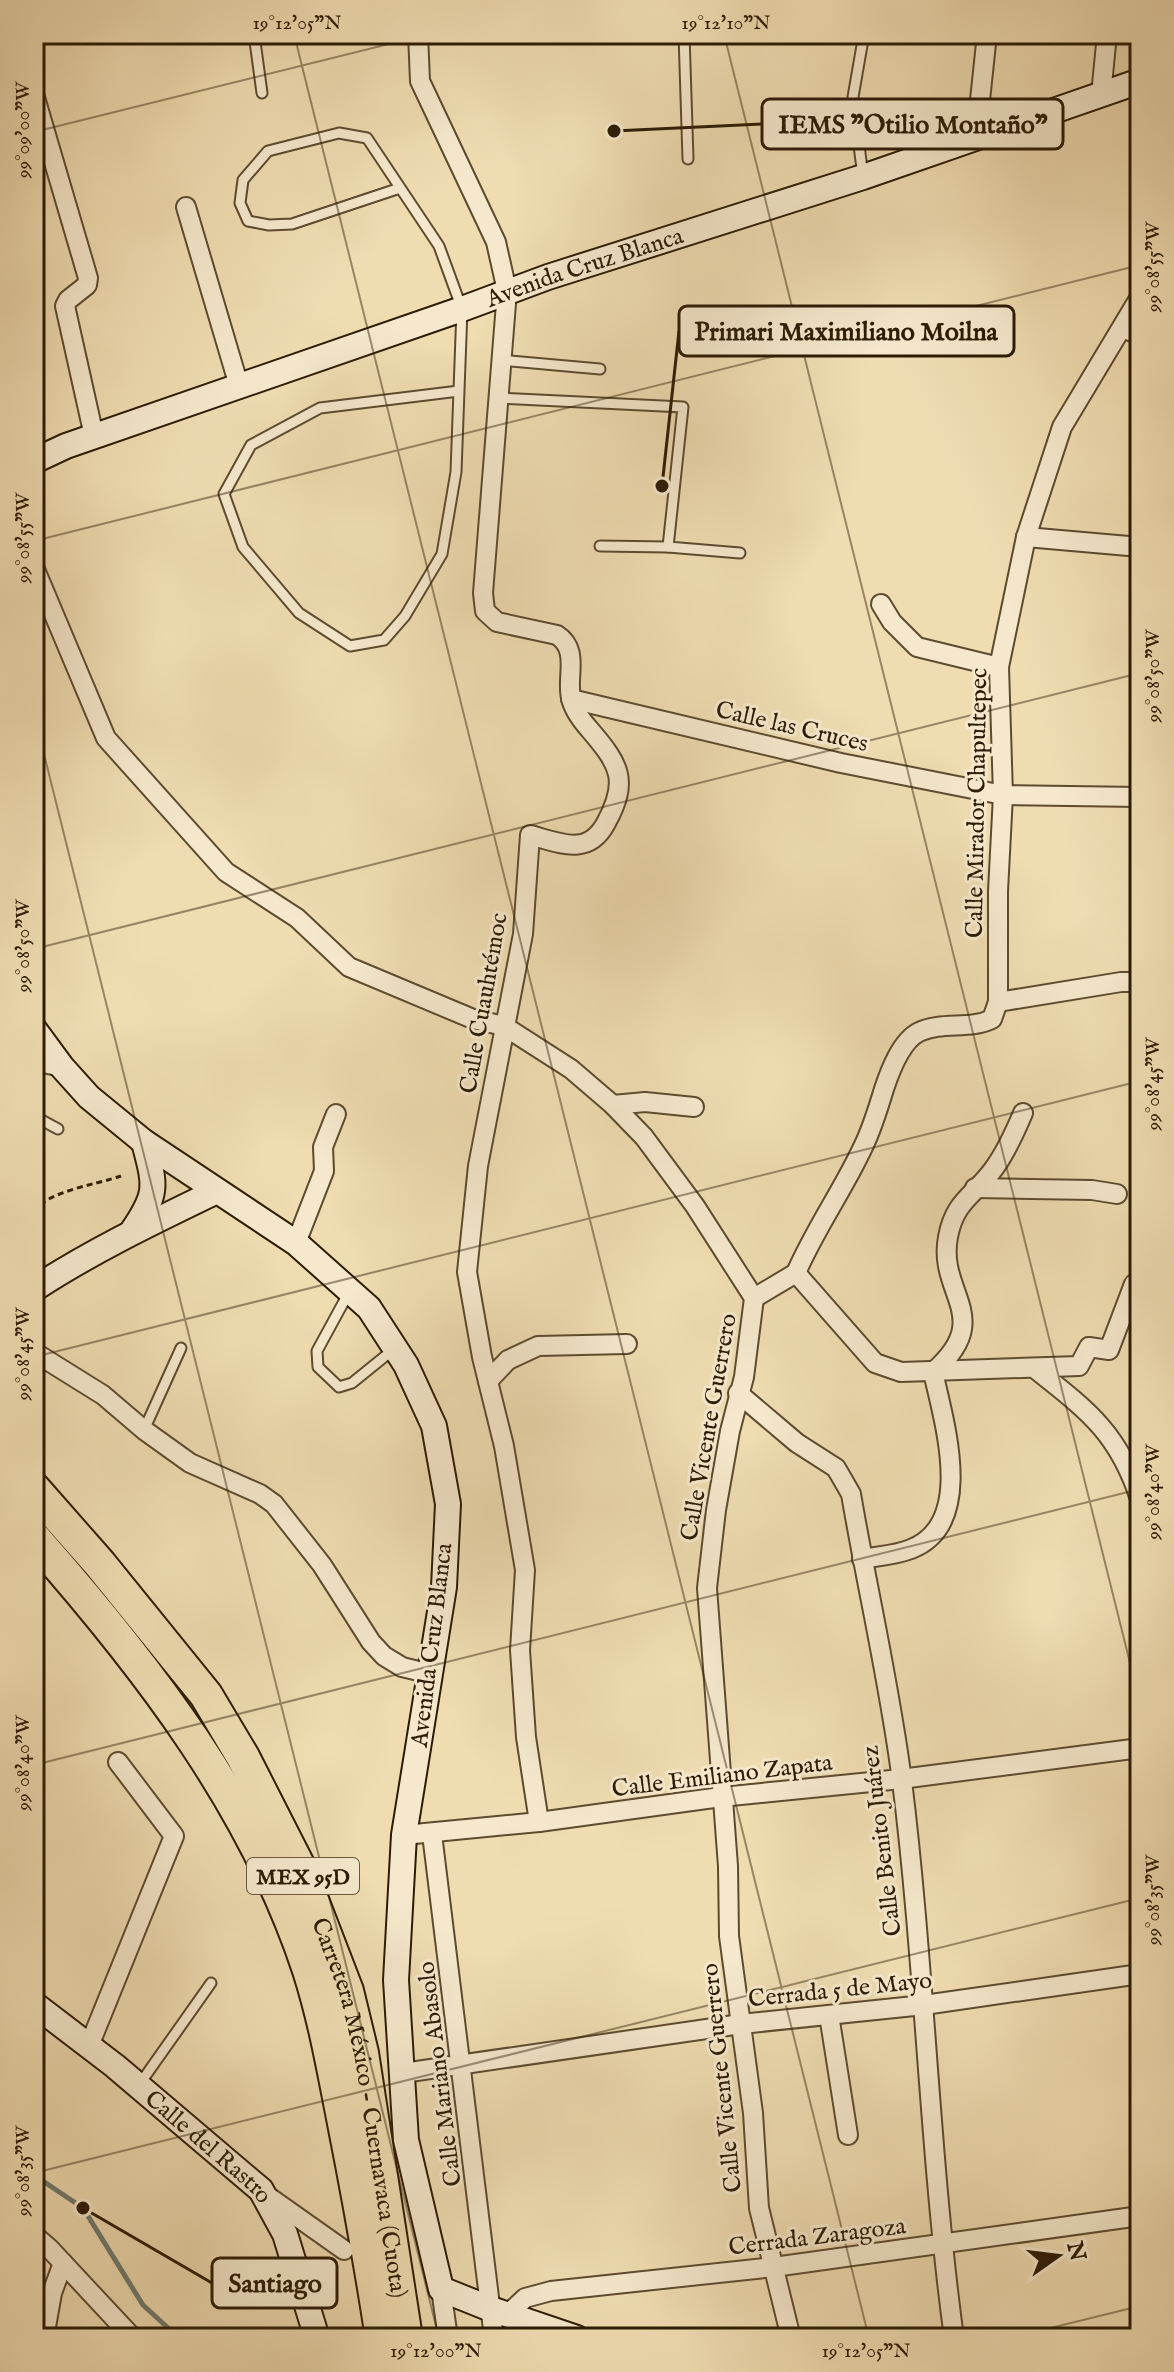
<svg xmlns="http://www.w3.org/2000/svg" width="1174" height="2372" viewBox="0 0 1174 2372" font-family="'IM FELL English',serif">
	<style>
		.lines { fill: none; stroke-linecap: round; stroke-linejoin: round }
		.stream { stroke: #6f7a6e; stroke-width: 5 }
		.service-casing { stroke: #5d4b30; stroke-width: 13 }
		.minor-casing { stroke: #5d4b30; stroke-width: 22 }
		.secondary-casing { stroke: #2c1b05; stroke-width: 28 }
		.motorway-casing { stroke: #2c1b05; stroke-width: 36 }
		.path { stroke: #2c1b05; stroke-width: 3; stroke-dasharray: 6 4; stroke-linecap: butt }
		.service { stroke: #f5e8cc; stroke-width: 9 }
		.minor { stroke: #f5e8cc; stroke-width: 18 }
		.secondary { stroke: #f5e8cc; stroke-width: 24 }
		.motorway { stroke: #efdcb1; stroke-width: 32 }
		.ticks { fill: none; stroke: #2c1b05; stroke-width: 2; stroke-opacity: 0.45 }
		.labels { text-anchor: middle; stroke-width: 6; stroke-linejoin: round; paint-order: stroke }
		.shield { fill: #f5e8cc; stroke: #685841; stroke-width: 2 }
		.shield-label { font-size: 22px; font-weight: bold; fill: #2c1b05 }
		.street-label { font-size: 24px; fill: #2c1b05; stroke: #f5e8cc }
		.leader { fill: none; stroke: #2c1b05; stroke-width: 3 }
		.callout-dot { fill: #2c1b05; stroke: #f5e8cc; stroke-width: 3 }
		.callout { fill: #f5e8cc; stroke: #2c1b05; stroke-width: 3 }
		.callout-label { font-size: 26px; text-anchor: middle; font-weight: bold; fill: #2c1b05 }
		.neatline { fill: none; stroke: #2c1b05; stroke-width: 3 }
		.ticks-label { font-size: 20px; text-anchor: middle; fill: #2c1b05 }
	</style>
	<rect width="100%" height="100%" fill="#efdcb1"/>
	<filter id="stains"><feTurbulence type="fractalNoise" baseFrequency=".0025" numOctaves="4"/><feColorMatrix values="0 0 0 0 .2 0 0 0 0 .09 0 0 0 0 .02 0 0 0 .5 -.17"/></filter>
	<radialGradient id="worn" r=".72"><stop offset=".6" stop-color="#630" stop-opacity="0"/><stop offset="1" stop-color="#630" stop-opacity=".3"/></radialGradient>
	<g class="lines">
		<polyline class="stream" points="34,2175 83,2208 143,2305 179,2338"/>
		<defs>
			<g id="service">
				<polyline points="254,34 262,93"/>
				<polyline points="684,34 688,159"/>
				<polyline points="863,177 853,97 864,34"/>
				<polyline points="400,188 292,224 269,225 248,221 240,203 243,180 268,151 339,133 367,138 439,246 462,309 456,472 442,554 405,616 384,640 350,646 299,613 243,547 224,494 251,445 320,408 459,391"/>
				<polyline points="1118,332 1140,339"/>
				<polyline points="500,360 600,369"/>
				<polyline points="498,398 683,407 668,547 740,553"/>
				<polyline points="600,546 668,547"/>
				<polyline points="34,1116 58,1129"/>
				<polyline points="348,1294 317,1351 318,1367 339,1387 352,1383 394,1349"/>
				<polyline points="144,1430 181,1348"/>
				<polyline points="34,1731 37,1721"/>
				<polyline points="139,2085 211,1983"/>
			</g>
			<g id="minor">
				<path d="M 418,34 L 420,81 L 496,242 L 507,291 L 483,593 L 485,611 L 497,622 L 557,635 C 580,650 566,676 571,698 C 573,709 582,721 590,730 C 620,765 629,781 606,823 C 588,857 560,843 530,835 L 523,934 L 478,1166 L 467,1272 L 482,1357 L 504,1446 L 525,1570 L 520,1650 L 526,1737 L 539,1822"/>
				<polyline points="34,94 88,278 87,285 68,300 65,306 94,436"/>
				<polyline points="1101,95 1107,34"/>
				<polyline points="976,138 987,34"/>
				<polyline points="186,207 239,386"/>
				<polyline points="1026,537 1140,547"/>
				<polyline points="34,567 106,738 226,872 297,918 349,967 473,1019 504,1026 571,1069 613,1105 644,1137 695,1206 754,1298 744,1377 730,1431 716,1510 707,1588 728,1866 729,1936 753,2113 759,2208 791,2338"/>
				<polyline points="881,604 892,622 917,647 999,667"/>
				<polyline points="571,699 841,763 1003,795 1140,797"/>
				<polyline points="998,1002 1121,982 1140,982"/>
				<polyline points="34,1061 62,1067"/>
				<polyline points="613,1105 645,1102 694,1107"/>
				<polyline points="975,1188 1092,1190 1117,1194"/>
				<polyline points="296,1243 324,1171 323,1147 336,1114"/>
				<path d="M 796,1273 C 815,1229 843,1190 863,1147 C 872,1129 878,1109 884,1089 C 890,1071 901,1041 919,1032 C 942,1021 970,1030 992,1019 L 998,1002 L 998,891 L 1003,795 L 999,667 L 1026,537 L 1062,427 L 1140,297"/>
				<polyline points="754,1298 796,1273 875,1363 901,1372 1079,1366 1089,1347 1109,1350 1134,1284"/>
				<polyline points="34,1352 103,1395 144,1430 190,1463 260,1494 274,1504 322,1565 371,1642 384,1656 402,1667 431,1674"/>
				<path d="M 1034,1368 C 1087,1410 1118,1432 1140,1499"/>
				<path d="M 933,1372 C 996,1317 937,1294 948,1237 C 955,1199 976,1195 995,1167 C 1007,1150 1015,1132 1023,1113"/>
				<polyline points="488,1381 508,1360 538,1346 627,1344"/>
				<path d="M 738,1393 L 797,1443 L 836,1468 L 851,1494 C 867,1588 890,1686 902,1781 C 925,1966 929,2153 954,2338"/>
				<path d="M 862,1559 C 878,1556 897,1555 911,1549 C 976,1524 944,1422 933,1372"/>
				<polyline points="432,1834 494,2338"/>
				<polyline points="404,1835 539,1822 721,1797 901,1779 1140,1748"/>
				<polyline points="829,2015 848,2135"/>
				<polyline points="89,2046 174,1836 118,1762"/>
				<polyline points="403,2073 741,2024 924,2005 1140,1974"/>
				<polyline points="269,2197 344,2250"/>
				<polyline points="34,2235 49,2248 133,2338"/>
				<polyline points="441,2289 448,2338"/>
				<polyline points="507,2315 525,2298 551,2291 774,2267 1140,2216"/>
				<polyline points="44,2338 52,2293 63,2263"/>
			</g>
			<g id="secondary">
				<path id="s1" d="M 34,461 L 66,446 L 462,309 L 548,277 L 863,177 L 1140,81"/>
				<polyline points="34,1029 62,1067 89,1097 144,1142 296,1243 369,1308 406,1365 434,1426 448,1504 444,1587 404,1835 396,1980 406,2140 441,2289 491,2309 577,2338"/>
				<path d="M 133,1230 C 159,1192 155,1185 144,1142"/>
				<path d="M 34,1289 C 92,1251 155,1221 217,1191"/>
				<path id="s2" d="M 34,2004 L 115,2066 L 261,2190 L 285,2234 L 317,2338"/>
			</g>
			<g id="motorway">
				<path id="s3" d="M 34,1489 L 100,1564 L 206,1695 L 243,1757 L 300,1869 L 347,1991 L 362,2053 L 406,2338"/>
				<path d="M 34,1538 C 147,1666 255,1806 309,1970 C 325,2020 334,2072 344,2123 C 358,2194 371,2266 382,2338"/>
			</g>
		</defs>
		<use href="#service" class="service-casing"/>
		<use href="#minor" class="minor-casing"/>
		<use href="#secondary" class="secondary-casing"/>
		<use href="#motorway" class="motorway-casing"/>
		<path class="path" d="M 34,1212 C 46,1191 99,1184 121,1176"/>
		<use href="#service" class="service"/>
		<use href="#minor" class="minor"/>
		<use href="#secondary" class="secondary"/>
		<use href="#motorway" class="motorway"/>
	</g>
	<path class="ticks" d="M 294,34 L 869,2338M 724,34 L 1140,1703M 34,132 L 429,34M 34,541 L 1140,265M 34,714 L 439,2338M 34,949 L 1140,673M 34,1357 L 1140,1081M 34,1765 L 1140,1489M 34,2173 L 1140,1898M 1010,2338 L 1140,2306"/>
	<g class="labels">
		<rect class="shield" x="247" y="1858" width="112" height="36" rx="6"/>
		<g class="shield-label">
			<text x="303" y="1884">MEX 95D</text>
		</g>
		<g class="street-label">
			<text dy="8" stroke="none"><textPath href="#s1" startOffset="584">Avenida Cruz Blanca</textPath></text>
			<text transform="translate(792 726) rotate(13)" y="8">Calle las Cruces</text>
			<text transform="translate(976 803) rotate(-89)" y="8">Calle Mirador Chapultepec</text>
			<text transform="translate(483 1003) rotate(-80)" y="8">Calle Cuauhtémoc</text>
			<text transform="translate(708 1427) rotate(-80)" y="8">Calle Vicente Guerrero</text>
			<text transform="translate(431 1645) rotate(-83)" y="8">Avenida Cruz Blanca</text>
			<text transform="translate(722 1775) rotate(-7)" y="8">Calle Emiliano Zapata</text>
			<text transform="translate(881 1841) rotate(-97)" y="8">Calle Benito Juárez</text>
			<text transform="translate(840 1989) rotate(-6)" y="8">Cerrada 5 de Mayo</text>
			<text transform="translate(439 2074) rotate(-97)" y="8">Calle Mariano Abasolo</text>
			<text transform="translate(721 2078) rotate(-96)" y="8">Calle Vicente Guerrero</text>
			<text dy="8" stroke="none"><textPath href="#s3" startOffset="714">Carretera México - Cuernavaca (Cuota)</textPath></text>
			<text dy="8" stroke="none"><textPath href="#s2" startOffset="226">Calle del Rastro</textPath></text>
			<text transform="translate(817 2236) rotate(-7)" y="8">Cerrada Zaragoza</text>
		</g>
	</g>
	<path class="leader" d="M614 131L762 124M662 486L679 331M83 2208L212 2283"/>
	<g class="callout-dot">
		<circle cx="614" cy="131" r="8"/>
		<circle cx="662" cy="486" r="8"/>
		<circle cx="83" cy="2208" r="8"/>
	</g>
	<g class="callout">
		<rect x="762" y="99" width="301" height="50" rx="8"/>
		<rect x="679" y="306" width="335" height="50" rx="8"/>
		<rect x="212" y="2258" width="125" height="50" rx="8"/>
	</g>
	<g class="callout-label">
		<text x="913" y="133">IEMS "Otilio Montaño"</text>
		<text x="846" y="340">Primari Maximiliano Moilna</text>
		<text x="275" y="2292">Santiago</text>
	</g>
	<rect width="1174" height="2372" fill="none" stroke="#efdcb1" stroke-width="88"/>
	<g transform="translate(1058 2256) rotate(76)" stroke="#f5e8cc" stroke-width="6" paint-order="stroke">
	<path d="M0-6L14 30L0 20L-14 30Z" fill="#2c1b05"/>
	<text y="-12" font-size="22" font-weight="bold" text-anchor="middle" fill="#2c1b05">N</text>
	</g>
	<rect x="44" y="44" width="1086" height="2284" class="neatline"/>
	<g class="ticks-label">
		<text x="297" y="29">19°12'05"N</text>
		<text x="726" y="29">19°12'10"N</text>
		<text transform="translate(22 130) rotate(-90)" y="7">99°09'00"W</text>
		<text transform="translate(1152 267) rotate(-90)" y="7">99°08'55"W</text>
		<text transform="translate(22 538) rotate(-90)" y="7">99°08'55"W</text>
		<text transform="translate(1152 676) rotate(-90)" y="7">99°08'50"W</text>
		<text transform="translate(22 946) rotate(-90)" y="7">99°08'50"W</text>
		<text transform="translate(1152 1084) rotate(-90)" y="7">99°08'45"W</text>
		<text transform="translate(22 1354) rotate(-90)" y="7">99°08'45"W</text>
		<text transform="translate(1152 1492) rotate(-90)" y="7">99°08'40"W</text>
		<text transform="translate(22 1763) rotate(-90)" y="7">99°08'40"W</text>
		<text transform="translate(1152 1900) rotate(-90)" y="7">99°08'35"W</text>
		<text transform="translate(22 2171) rotate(-90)" y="7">99°08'35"W</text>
		<text x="436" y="2357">19°12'00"N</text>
		<text x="866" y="2357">19°12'05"N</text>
	</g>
	<rect width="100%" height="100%" filter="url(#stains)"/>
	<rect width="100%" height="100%" fill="url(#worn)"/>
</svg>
